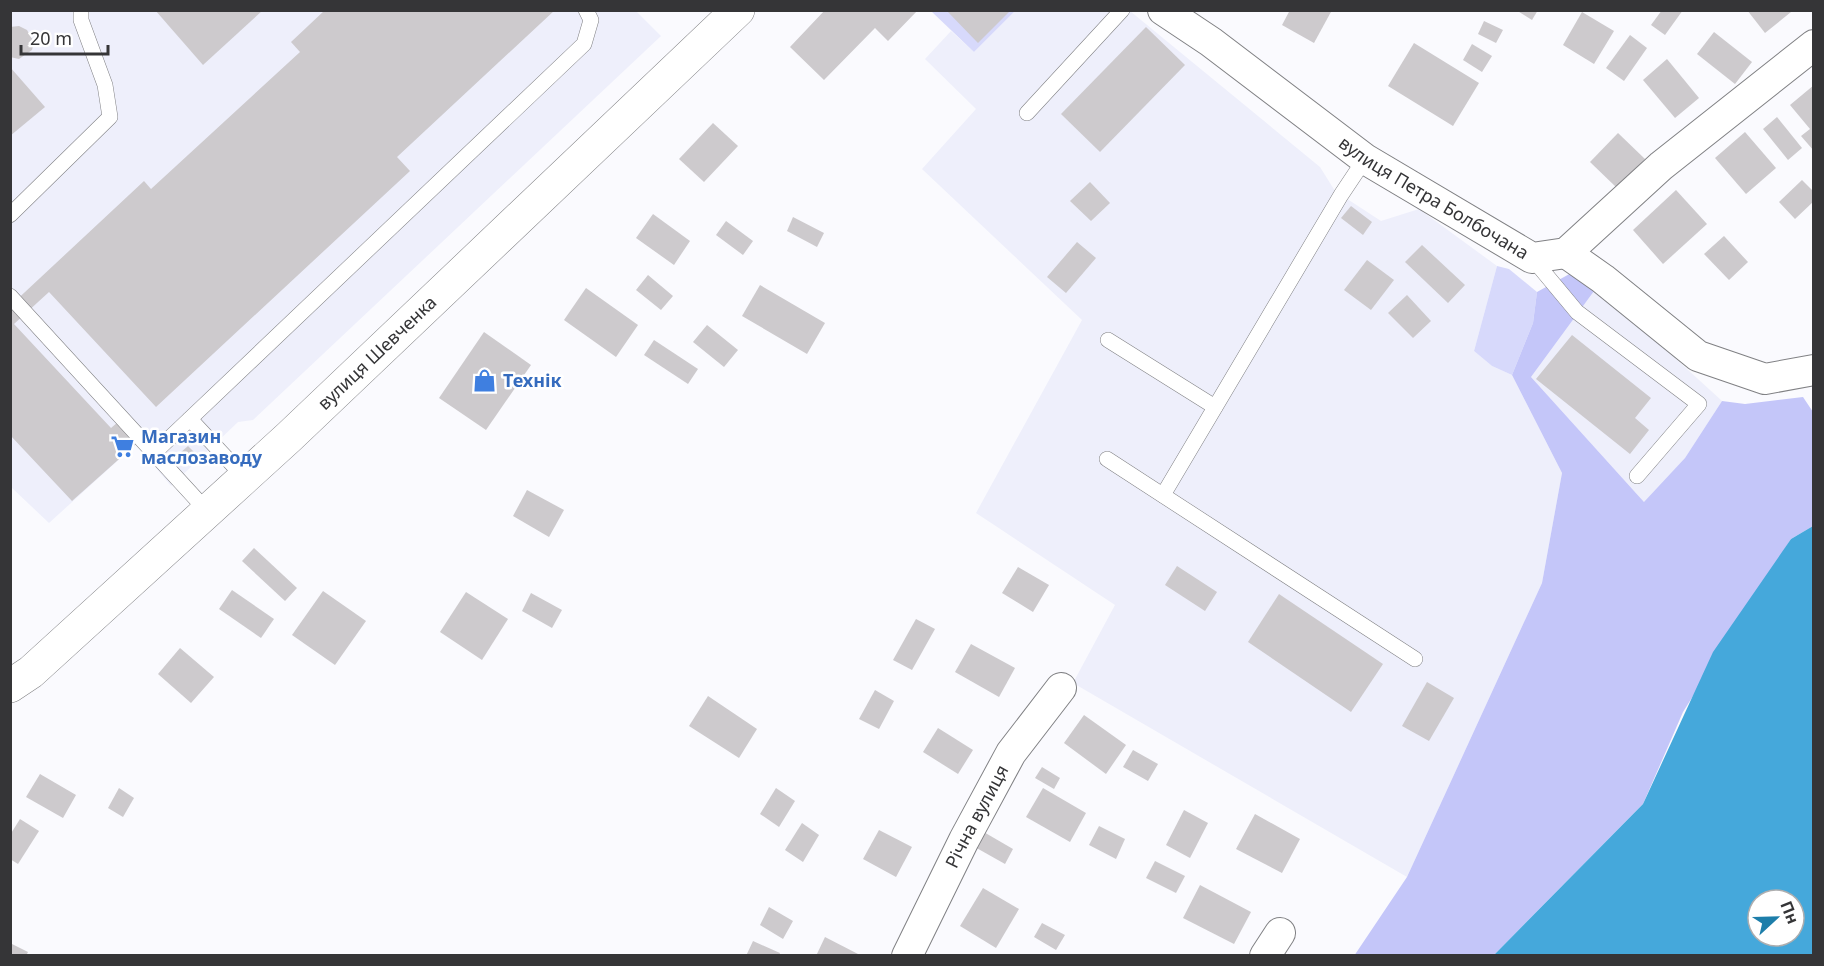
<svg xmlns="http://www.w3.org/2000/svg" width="1824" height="966" viewBox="0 0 1824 966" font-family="'Noto Sans',sans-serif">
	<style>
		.built { fill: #eeeffb }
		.green { fill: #d7d9fb }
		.forest { fill: #c4c6f9 }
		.water { fill: #45a8db; fill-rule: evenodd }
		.building { fill: #cdcacd }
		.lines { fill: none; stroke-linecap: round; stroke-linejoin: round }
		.service-casing { stroke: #808184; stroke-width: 16 }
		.minor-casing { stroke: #808184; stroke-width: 32 }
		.tertiary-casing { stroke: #808184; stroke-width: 34 }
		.service { stroke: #fff; stroke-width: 15 }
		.minor { stroke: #fff; stroke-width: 30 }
		.tertiary { stroke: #fff; stroke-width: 33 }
		.labels { text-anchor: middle; stroke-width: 5; stroke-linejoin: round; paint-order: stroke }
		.street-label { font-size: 18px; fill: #353537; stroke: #fff }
		.shop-label { font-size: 18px; font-weight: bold; fill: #366cbe; stroke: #fff; text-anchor: start }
	</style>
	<rect width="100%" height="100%" fill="#fafafe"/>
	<g class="built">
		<polygon points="635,10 661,36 253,420 238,422 171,486 136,444 49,523 11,487 10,11"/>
		<polygon points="1015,11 1130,11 1320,167 1335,191 1381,221 1419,209 1497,266 1474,351 1492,366 1512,375 1562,473 1542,583 1407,877 1073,683 1115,605 976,513 1082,320 922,169 976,109 925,59 951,31 974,52"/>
		<polygon points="1597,287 1722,401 1685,458 1645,503 1531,377"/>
	</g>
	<g class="green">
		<polygon points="931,11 1015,11 974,52"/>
		<polygon points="1497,266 1509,269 1537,292 1533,323 1512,375 1492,366 1474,351"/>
	</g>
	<polygon class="forest" points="1573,272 1597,287 1531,377 1644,502 1685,458 1722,401 1745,404 1803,397 1813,412 1813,526 1791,539 1683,712 1643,804 1494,955 1354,956 1407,877 1542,583 1562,473 1512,375 1533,323 1537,292"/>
	<path class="water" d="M 1813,526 L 1813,955 L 1494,955 L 1643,804 L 1713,652 L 1791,539 ZM 1758,900 L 1794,900 L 1794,936 L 1758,936 Z"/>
	<g class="building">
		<polygon points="155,10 263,10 203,65"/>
		<polygon points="325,10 555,10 397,157 410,171 156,407 49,292 14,324 111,428 118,422 136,444 72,501 10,435 10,306 144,181 151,189 300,52 291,42"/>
		<polygon points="825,10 918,10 888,41 875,28 824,80 790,47"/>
		<polygon points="946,10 1011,10 978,43"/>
		<polygon points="1290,10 1332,10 1314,43 1282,25"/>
		<polygon points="1516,10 1538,10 1532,20"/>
		<polygon points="1662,10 1683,10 1665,35 1651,25"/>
		<polygon points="1747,10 1790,10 1791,12 1765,33"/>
		<polygon points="1582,12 1614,31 1594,64 1563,45"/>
		<polygon points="1484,21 1503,30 1496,43 1478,34"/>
		<polygon points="19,26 27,30 34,42 32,50 19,59 10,57 10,27"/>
		<polygon points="1146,27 1185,65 1100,152 1061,114"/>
		<polygon points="1714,32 1752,62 1735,84 1697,54"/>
		<polygon points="1630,35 1647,48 1624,81 1606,68"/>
		<polygon points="1414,43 1479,83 1453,126 1388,86"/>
		<polygon points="1472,44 1492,56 1482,72 1463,60"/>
		<polygon points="1667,59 1699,98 1675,118 1643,80"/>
		<polygon points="10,67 45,107 10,136"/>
		<polygon points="1814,85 1814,151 1801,136 1810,129 1790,105"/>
		<polygon points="1777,117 1802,148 1788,160 1763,129"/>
		<polygon points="713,123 738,146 704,182 679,159"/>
		<polygon points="1745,132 1776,168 1746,194 1715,158"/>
		<polygon points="1618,133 1645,159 1617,188 1590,162"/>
		<polygon points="1802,180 1814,192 1814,201 1795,219 1779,202"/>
		<polygon points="1090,182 1110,203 1091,221 1070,201"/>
		<polygon points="1676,190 1707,224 1663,264 1633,230"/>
		<polygon points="1351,206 1372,222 1363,235 1341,218"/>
		<polygon points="653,214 690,241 674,265 636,238"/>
		<polygon points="793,217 824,233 817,247 787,231"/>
		<polygon points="726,221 753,241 743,255 716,235"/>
		<polygon points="1724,236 1748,262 1729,280 1704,254"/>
		<polygon points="1077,242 1096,258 1066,293 1047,277"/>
		<polygon points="1422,245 1465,285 1448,303 1405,262"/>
		<polygon points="1367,260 1394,280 1371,310 1344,290"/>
		<polygon points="648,275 673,296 661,310 636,290"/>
		<polygon points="760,285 825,323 807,354 742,316"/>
		<polygon points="586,288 638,325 616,357 564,320"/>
		<polygon points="1407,295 1431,321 1413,338 1388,313"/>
		<polygon points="707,325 738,350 724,367 693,342"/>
		<polygon points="484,332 531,365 486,430 439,398"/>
		<polygon points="1572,335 1651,398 1635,418 1649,430 1630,454 1536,379"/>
		<polygon points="654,340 698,369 688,384 644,355"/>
		<polygon points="188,446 196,454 188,462 180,453"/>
		<polygon points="527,490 564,510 549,537 513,516"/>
		<polygon points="254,548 297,588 285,601 242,561"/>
		<polygon points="1177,566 1217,592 1205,611 1165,585"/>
		<polygon points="1018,567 1049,585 1033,612 1002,593"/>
		<polygon points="232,590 274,619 261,638 219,609"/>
		<polygon points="323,591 366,621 335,665 292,635"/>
		<polygon points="466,592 508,619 482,660 440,632"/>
		<polygon points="531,593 562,610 552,628 522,611"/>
		<polygon points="1279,594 1383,664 1351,712 1248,642"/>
		<polygon points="916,619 935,629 912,670 893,660"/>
		<polygon points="971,644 1015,668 999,697 955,672"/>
		<polygon points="180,648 214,677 191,703 158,674"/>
		<polygon points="1427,682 1454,698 1429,741 1402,726"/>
		<polygon points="875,690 894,701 879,729 859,719"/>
		<polygon points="708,696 757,729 739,758 689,726"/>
		<polygon points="1084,715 1126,745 1106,774 1064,743"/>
		<polygon points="938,728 973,750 958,774 923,752"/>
		<polygon points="1133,750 1158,764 1148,781 1123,767"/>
		<polygon points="1042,767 1060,778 1054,789 1035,778"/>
		<polygon points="40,774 76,795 63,818 26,797"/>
		<polygon points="119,788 134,798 123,817 108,808"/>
		<polygon points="776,788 795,801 779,827 760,814"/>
		<polygon points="1043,788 1086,813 1070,842 1026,817"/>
		<polygon points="1184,810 1208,823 1190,858 1166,845"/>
		<polygon points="1255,814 1300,839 1282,873 1236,849"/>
		<polygon points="20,819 39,831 18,864 10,859 10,835"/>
		<polygon points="802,823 819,835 803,862 785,850"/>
		<polygon points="1099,826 1125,839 1116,859 1089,845"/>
		<polygon points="879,830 912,847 896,877 863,859"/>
		<polygon points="982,831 1013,849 1005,864 973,846"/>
		<polygon points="1155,861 1185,876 1176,893 1146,878"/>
		<polygon points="1200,885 1251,912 1234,944 1183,918"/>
		<polygon points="983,888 1019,909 996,948 960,926"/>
		<polygon points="769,907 793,921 783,939 760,925"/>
		<polygon points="1042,923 1065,935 1056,950 1034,937"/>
		<polygon points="825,937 858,954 857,956 816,956"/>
		<polygon points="753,941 780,953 779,956 746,956"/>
		<polygon points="10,943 28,952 26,956 10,956"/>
	</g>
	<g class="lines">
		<defs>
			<g id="service">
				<polyline points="1027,113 1122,10"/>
				<polyline points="10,215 110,117 105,85 81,20 81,10"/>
				<polyline points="1532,258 1577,312 1699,404 1637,476"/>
				<polyline points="10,296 208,512"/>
				<polyline points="1108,340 1215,407"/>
				<polyline points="190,419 245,478"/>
				<polyline points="154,453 584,44 591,20 586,10"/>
				<polyline points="1107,459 1415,659"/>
				<polyline points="1163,495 1341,195 1365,159"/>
			</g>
			<g id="minor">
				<path id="s1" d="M 1163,10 L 1211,42 L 1365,159 L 1532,258 L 1566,253 L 1661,166 L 1814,45"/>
				<polyline points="1566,253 1603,279 1698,356 1765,379 1814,370"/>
				<path id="s2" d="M 907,956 L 964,840 L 1011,753 L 1061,688"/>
				<polyline points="1265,956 1280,933"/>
			</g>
			<g id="tertiary">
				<path id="s3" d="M 10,686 L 31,672 L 289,437 L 738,10"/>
			</g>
		</defs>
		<use href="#service" class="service-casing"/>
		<use href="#minor" class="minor-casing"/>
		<use href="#tertiary" class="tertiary-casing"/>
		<use href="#service" class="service"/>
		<use href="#minor" class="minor"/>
		<use href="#tertiary" class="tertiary"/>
	</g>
	<defs>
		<symbol id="shop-bare" viewBox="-9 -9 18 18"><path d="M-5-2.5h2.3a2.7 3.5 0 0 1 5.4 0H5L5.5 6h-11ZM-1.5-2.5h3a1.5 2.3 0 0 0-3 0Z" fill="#3f7fe0" stroke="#fff" stroke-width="2.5" paint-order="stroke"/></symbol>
		<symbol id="supermarket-bare" viewBox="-9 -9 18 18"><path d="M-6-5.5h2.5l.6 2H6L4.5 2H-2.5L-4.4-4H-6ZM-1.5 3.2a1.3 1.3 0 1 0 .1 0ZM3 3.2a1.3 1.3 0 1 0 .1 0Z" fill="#3f7fe0" stroke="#fff" stroke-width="2.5" paint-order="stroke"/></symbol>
	</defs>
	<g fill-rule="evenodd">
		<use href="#shop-bare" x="468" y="364" width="33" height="33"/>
		<use href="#supermarket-bare" x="106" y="430" width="33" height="33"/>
	</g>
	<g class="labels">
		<g class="street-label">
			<text dy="6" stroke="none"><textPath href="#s1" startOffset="330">вулиця Петра Болбочана</textPath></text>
			<text dy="6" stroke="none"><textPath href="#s3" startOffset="496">вулиця Шевченка</textPath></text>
			<text dy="6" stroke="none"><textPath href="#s2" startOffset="156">Річна вулиця</textPath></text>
		</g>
		<g class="shop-label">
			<text x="503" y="387">Технік</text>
			<text x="141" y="443">Магазин<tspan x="141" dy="21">маслозаводу</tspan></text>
		</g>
	</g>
	<rect width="1824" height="966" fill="none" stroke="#353537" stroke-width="24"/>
	<g transform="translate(1776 918) rotate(68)"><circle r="28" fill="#ffffff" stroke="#aeaeaf" stroke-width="1.5"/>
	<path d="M0-4.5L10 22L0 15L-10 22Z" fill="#1d7eaa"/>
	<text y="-9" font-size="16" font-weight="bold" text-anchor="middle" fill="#353537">Пн</text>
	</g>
	<path d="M21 45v9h87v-9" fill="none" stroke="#353537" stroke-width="3"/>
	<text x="30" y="45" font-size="18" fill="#353537" stroke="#ffffff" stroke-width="4.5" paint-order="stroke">20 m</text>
</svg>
